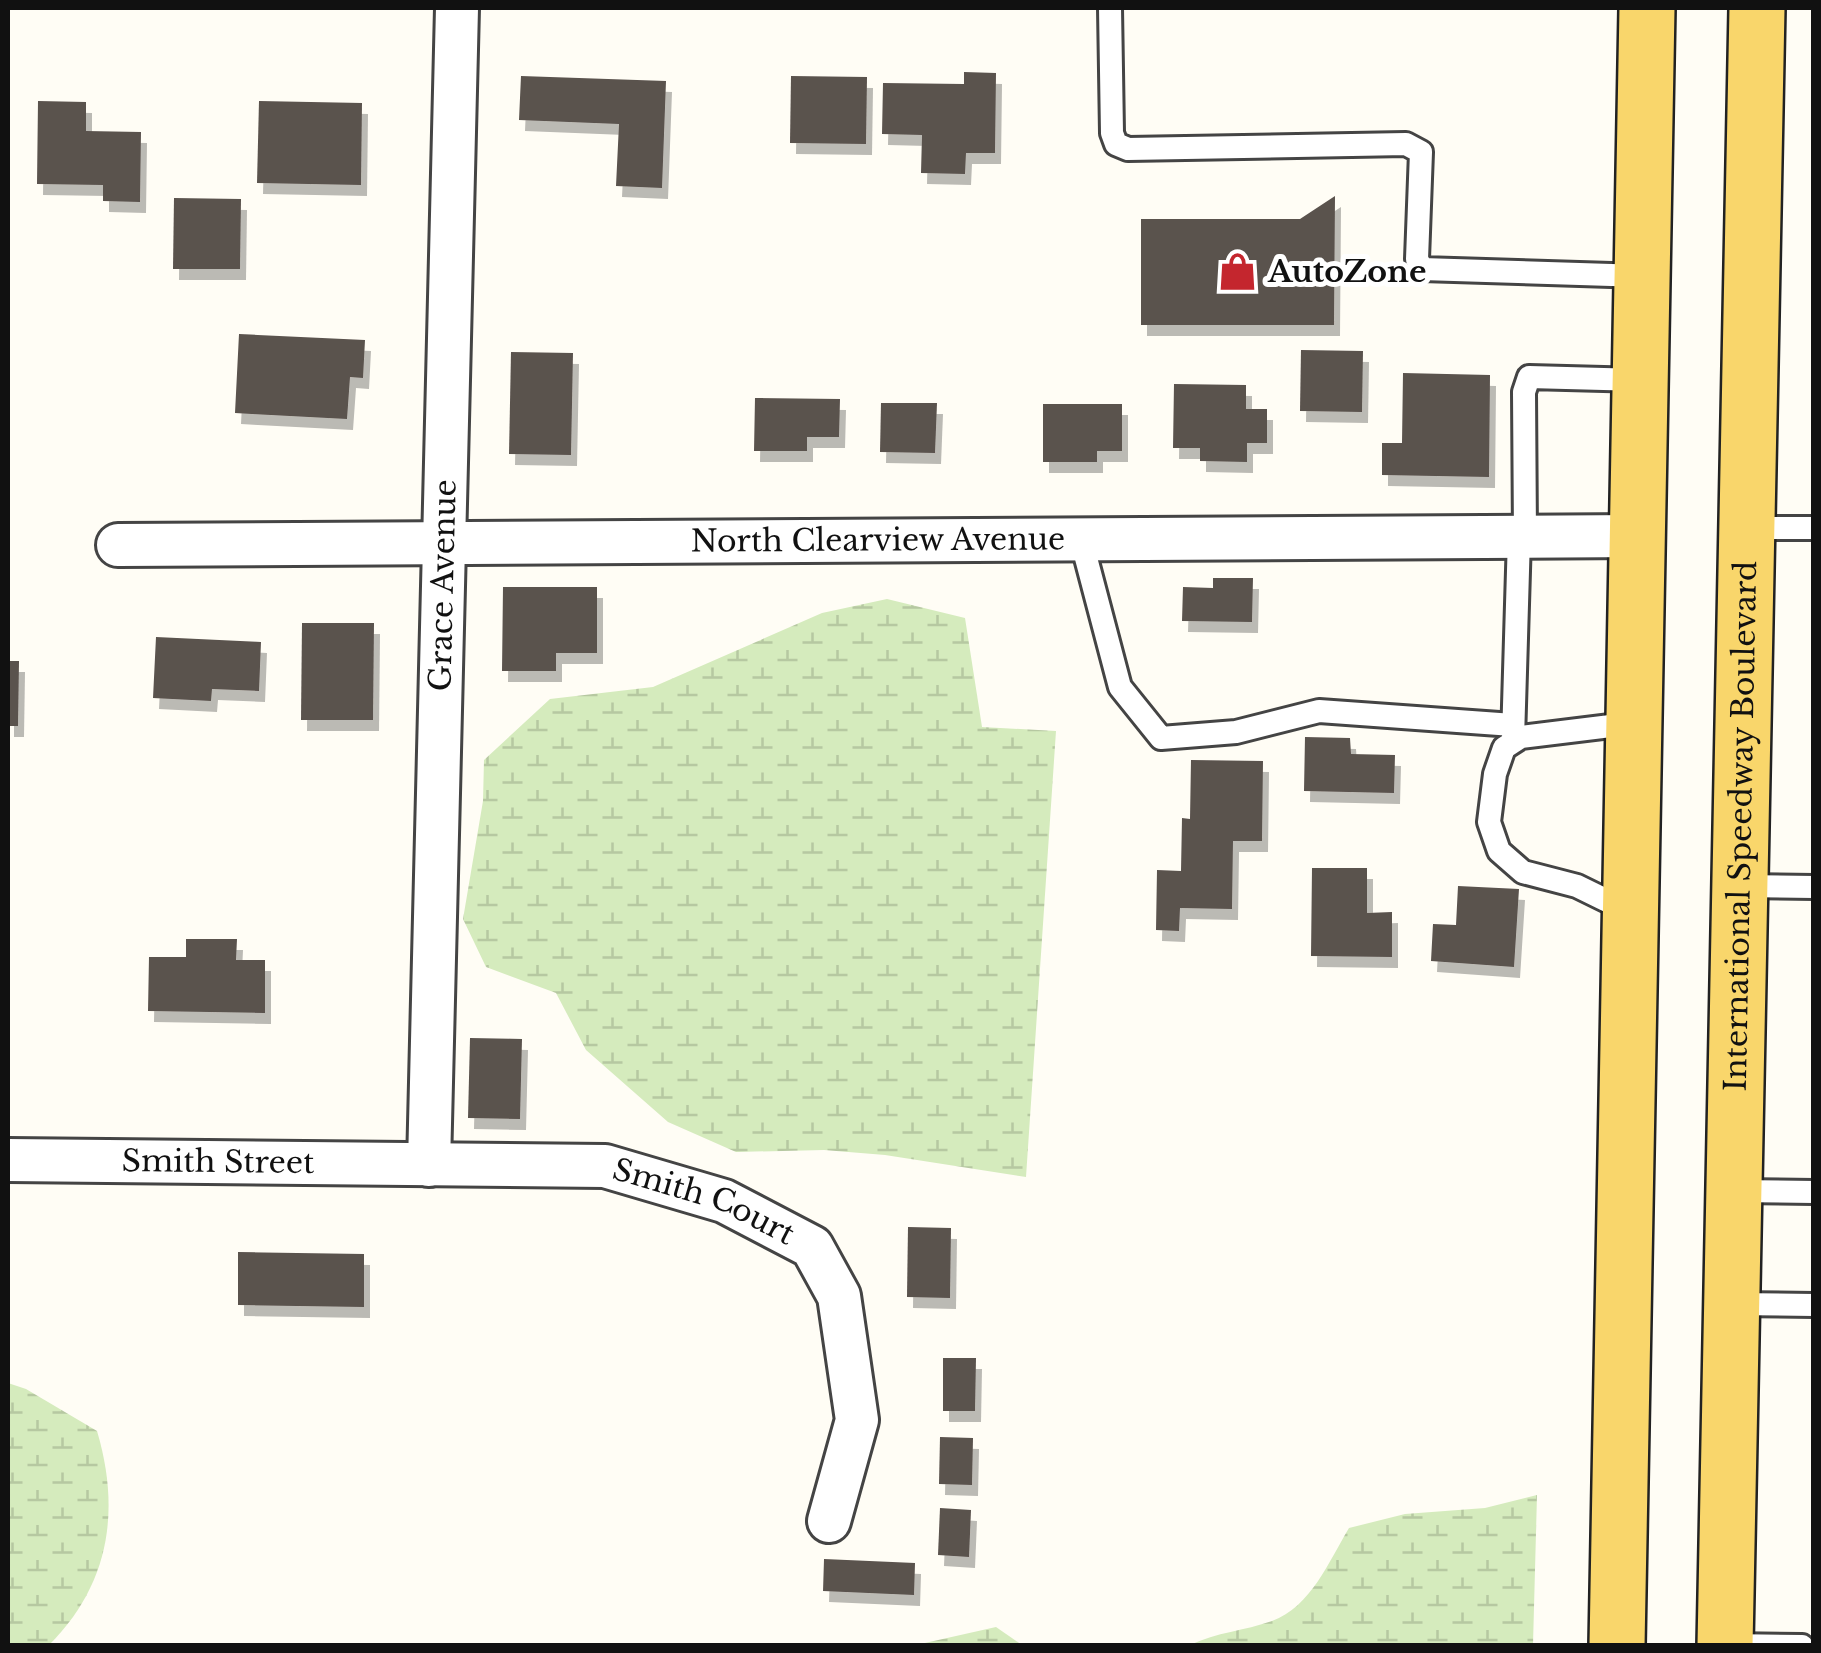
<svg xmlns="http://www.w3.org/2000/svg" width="1821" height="1653" viewBox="0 0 1821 1653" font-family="'Libre Baskerville',serif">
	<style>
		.wetland { fill: url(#wetland-marsh) }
		.building { fill: #5a524d; filter: url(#shadow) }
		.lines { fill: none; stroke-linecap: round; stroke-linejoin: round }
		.lane-casing { stroke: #444; stroke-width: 28 }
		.street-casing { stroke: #444; stroke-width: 48 }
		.primary-casing { stroke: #222; stroke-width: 60 }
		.lane { stroke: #fff; stroke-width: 22 }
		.street { stroke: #fff; stroke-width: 42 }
		.primary { stroke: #f9d66b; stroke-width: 55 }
		.labels { text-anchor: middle; stroke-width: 10; stroke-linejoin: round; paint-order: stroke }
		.poi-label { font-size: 30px; font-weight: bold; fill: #111; stroke: #fff; text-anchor: start }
		.street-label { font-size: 30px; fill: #111; stroke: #fff }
	</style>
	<defs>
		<pattern id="wetland-marsh" width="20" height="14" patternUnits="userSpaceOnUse" patternTransform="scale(2.5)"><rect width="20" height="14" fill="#d5ebbd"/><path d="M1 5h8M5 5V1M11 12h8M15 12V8" fill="none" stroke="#b6c8a1"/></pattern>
		<filter id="shadow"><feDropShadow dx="6" dy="11" stdDeviation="0" flood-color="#0004"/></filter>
	</defs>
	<rect width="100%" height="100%" fill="#fffdf5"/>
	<g class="wetland">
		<polygon points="887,599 965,618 982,727 1056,731 1026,1177 885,1155 824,1150 736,1152 668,1122 586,1050 556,993 486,967 463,919 483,801 484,760 550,699 653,687 822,613"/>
		<path d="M 8,1383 L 26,1389 L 97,1431 C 121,1512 109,1585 49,1645 L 8,1645 Z"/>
		<path d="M 1537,1495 L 1533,1645 L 1190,1645 C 1217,1632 1244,1631 1272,1621 C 1311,1607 1329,1561 1349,1528 L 1405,1514 L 1485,1508 Z"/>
		<polygon points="996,1627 1022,1645 916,1645"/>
	</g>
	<g class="building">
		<polygon points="964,72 996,73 995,153 966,153 965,174 921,173 922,135 882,134 883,83 964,84"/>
		<polygon points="521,76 666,81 662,188 616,186 619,124 519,120"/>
		<polygon points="791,76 867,77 866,144 790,143"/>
		<polygon points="38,101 86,102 86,131 141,132 140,202 103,201 103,185 37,184"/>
		<polygon points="259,101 362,103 361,185 257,183"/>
		<polygon points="1335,196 1334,325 1141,325 1141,219 1300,219"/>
		<polygon points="174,198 241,199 240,269 173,269"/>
		<polygon points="239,334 365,340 363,378 350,377 347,419 235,413"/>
		<polygon points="1301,350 1363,351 1362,412 1300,411"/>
		<polygon points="511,352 573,353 571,455 509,454"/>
		<polygon points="1403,373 1490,375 1489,477 1382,475 1382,443 1402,443"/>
		<polygon points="1174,384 1246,385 1246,409 1267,409 1267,443 1247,443 1247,462 1200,461 1200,448 1173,448"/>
		<polygon points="755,398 840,399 839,437 807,437 807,451 754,451"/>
		<polygon points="881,403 937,403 935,453 880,452"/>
		<polygon points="1043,404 1122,404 1122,451 1097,451 1097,462 1043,462"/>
		<polygon points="1213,578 1253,578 1252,622 1182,621 1183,587 1213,588"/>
		<polygon points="503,587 597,587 597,653 556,653 556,671 502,671"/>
		<polygon points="302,623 374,623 373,720 301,720"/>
		<polygon points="156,637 261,642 259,691 212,689 211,701 153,698"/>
		<polygon points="8,661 19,661 18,726 8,726"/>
		<polygon points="1305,737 1350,738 1351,754 1395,755 1394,793 1304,791"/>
		<polygon points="1191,760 1263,761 1262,841 1233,841 1232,909 1180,908 1179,931 1156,930 1157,870 1181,871 1182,818 1190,819"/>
		<polygon points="1312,868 1367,868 1367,913 1392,912 1392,957 1311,956"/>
		<polygon points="1458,886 1519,889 1514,967 1431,961 1433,924 1456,925"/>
		<polygon points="186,939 237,939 236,960 265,960 265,1013 148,1011 149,957 186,957"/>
		<polygon points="470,1038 522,1039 520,1119 468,1118"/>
		<polygon points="908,1227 951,1228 950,1298 907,1297"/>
		<polygon points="238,1252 364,1254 364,1307 238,1305"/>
		<polygon points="943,1358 976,1358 975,1411 943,1411"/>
		<polygon points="940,1437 973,1438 972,1485 939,1484"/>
		<polygon points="940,1508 971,1510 969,1557 938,1555"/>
		<polygon points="824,1559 915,1563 914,1595 823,1591"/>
	</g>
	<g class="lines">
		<defs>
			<g id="lane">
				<polyline points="1110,8 1112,133 1116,144 1128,149 1406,144 1421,152 1417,259 1422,269 1643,276"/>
				<polyline points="1747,528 1814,528"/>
				<polyline points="1525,537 1524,392 1529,377 1641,380"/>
				<polyline points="1081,539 1120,687 1161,738 1236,732 1319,711 1513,725"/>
				<polyline points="1513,739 1519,537"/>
				<polyline points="1740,886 1814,887"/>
				<polyline points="1628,911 1577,886 1523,872 1499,851 1489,822 1495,774 1504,748 1521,737 1635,723"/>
				<polyline points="1734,1191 1814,1192"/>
				<polyline points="1732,1304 1814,1305"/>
				<polyline points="1726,1645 1802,1646"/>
			</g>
			<g id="street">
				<path id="s1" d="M 118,545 L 1639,536"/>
				<path id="s2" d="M 8,1160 L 605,1166 L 724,1201 L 812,1247 L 839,1296 L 857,1420 L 829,1521"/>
				<path id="s3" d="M 429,1165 L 457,8"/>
			</g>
			<g id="primary">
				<polyline points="1617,1646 1647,8"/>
				<path id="s4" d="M 1725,1646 L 1757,8"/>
			</g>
		</defs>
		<use href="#lane" class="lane-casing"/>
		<use href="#street" class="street-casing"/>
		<use href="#primary" class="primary-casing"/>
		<use href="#lane" class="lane"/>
		<use href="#street" class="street"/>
		<use href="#primary" class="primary"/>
	</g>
	<defs>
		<symbol id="shop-bare" viewBox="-9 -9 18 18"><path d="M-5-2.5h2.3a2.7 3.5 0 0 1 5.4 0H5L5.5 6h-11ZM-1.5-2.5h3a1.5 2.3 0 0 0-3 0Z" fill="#c4262e" stroke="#fff" stroke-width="2.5" paint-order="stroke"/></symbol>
	</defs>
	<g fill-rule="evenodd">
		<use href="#shop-bare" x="1210" y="244" width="55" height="55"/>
	</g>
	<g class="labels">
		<g class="poi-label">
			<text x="1268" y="282">AutoZone</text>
		</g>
		<g class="street-label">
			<text dy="10" stroke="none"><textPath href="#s1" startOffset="760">North Clearview Avenue</textPath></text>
			<text dy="10" stroke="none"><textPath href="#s3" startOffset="580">Grace Avenue</textPath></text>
			<text dy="10" stroke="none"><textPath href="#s4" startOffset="820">International Speedway Boulevard</textPath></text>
			<text dy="10" stroke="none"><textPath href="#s2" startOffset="210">Smith Street</textPath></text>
			<text dy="10" stroke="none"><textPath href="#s2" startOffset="702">Smith Court</textPath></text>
		</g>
	</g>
	<rect width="1821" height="1653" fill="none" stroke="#111111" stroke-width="20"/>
</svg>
